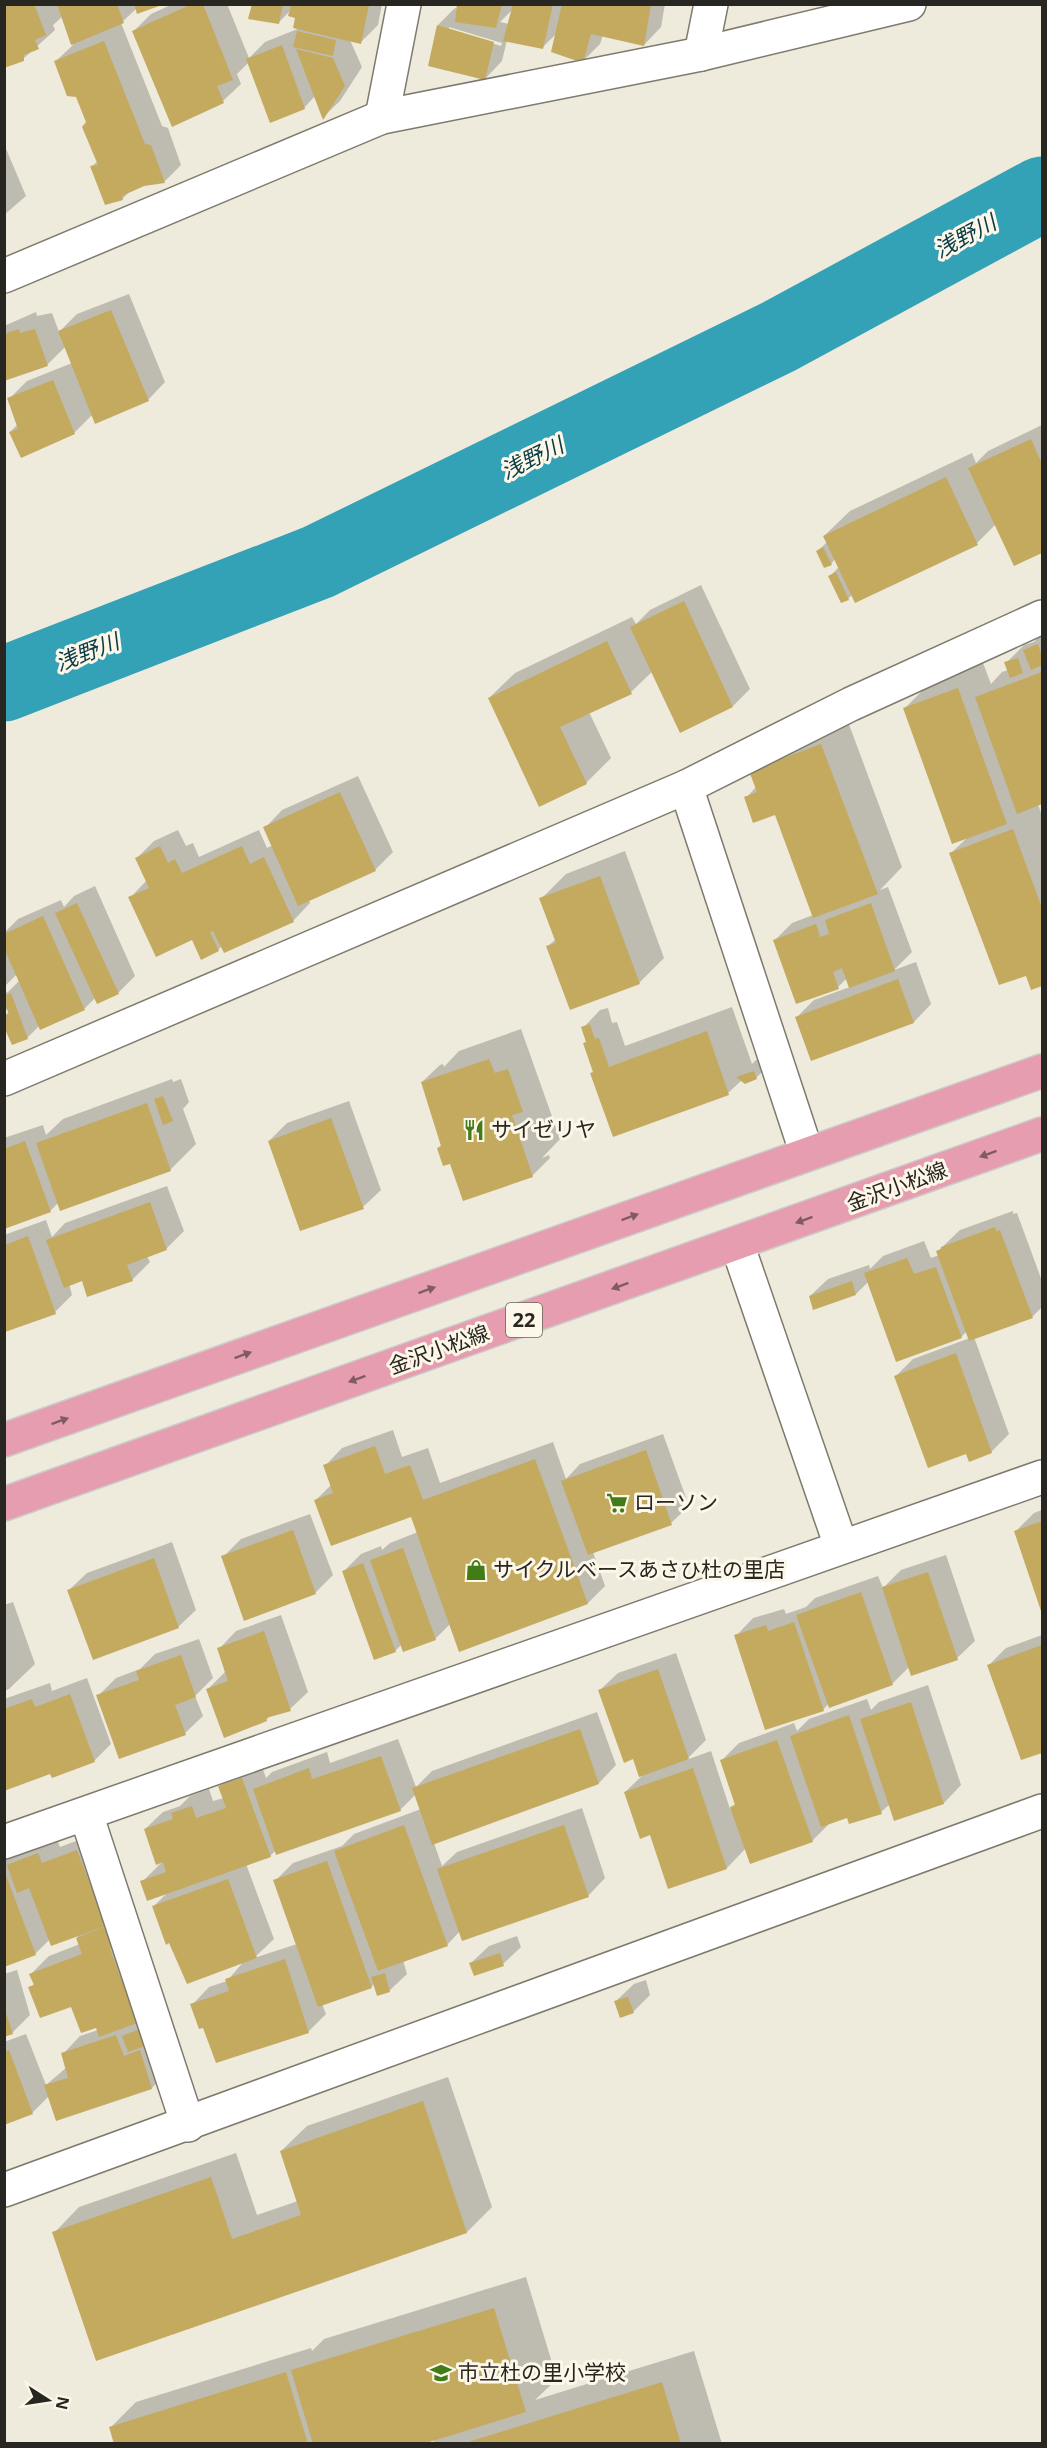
<svg xmlns="http://www.w3.org/2000/svg" width="1047" height="2448" viewBox="0 0 1047 2448" font-family="'Noto Sans','Noto Sans JP',sans-serif">
	<style>
		.shadow { fill: #0003; fill-rule: evenodd }
		.lines { fill: none; stroke-linecap: round; stroke-linejoin: round }
		.river { stroke: #33a1b6; stroke-width: 75 }
		.building { fill: #c4aa5e }
		.minor-casing { stroke: #7e7a6d; stroke-width: 36 }
		.major-casing { stroke: #cbcbca; stroke-width: 36 }
		.minor { stroke: #fff; stroke-width: 33 }
		.major { stroke: #e79db0; stroke-width: 33 }
		.oneway { fill: #7e5c61 }
		.labels { text-anchor: middle; stroke-width: 6; stroke-linejoin: round; paint-order: stroke }
		.shield { fill: #fcf7e9; stroke: #68655d; stroke-width: 1.5 }
		.shield-label { font-size: 20px; font-weight: bold; fill: #282621 }
		.poi-label { font-size: 21px; fill: #282621; stroke: #fcf7e9; text-anchor: start }
		.street-label { font-size: 21px; fill: #282621; stroke: #fcf7e9 }
		.water-label { font-size: 22px; font-style: italic; fill: #0b3c45; stroke: #fcf7e9 }
	</style>
	<rect width="100%" height="100%" fill="#eeeadc"/>
	<g class="shadow">
		<polygon points="4,4 159,4 137,8 121,23 162,126 168,128 181,165 164,182 143,185 131,190 122,199 91,167 98,161 88,122 77,95 56,61 73,45 63,16 53,25 55,30 23,59"/>
		<polygon points="173,4 227,4 249,58 265,42 300,28 297,17 291,10 279,22 254,4 382,4 378,25 360,43 350,40 362,67 340,101 323,117 315,96 304,108 249,62 237,74 241,84 223,101 133,32 151,14"/>
		<path d="M 459,4 L 665,4 L 661,27 L 644,45 L 603,35 L 600,44 L 583,61 L 557,33 L 543,47 L 507,40 L 502,61 L 485,79 L 438,25 L 455,8 L 458,9 ZM 513,9 L 509,24 L 500,22 ZM 449,27 L 502,43 L 501,46 L 449,30 Z"/>
		<polygon points="4,144 26,196 4,215"/>
		<polygon points="129,294 165,382 148,400 93,414 74,433 10,432 18,424 9,399 27,381 72,363 66,346 47,365 4,380 4,326 36,312 37,316 52,313 59,332 77,314"/>
		<polygon points="1042,425 1042,551 1015,564 996,524 977,543 855,601 852,595 848,599 830,576 839,567 835,559 831,564 818,551 827,542 824,536 850,511 972,453 976,463 988,451"/>
		<polygon points="701,585 750,689 733,706 653,671 631,692 589,712 611,758 586,783 489,698 515,673 632,617 636,624 650,610"/>
		<polygon points="1042,633 1042,803 1038,804 1042,816 1042,985 1032,989 1026,974 951,853 968,837 904,709 930,683 983,663 991,684 1002,672 1008,670 1006,663 1024,645 1034,642"/>
		<polygon points="847,719 902,867 880,890 888,887 912,952 894,970 916,962 931,1004 914,1022 812,1059 797,1017 814,1000 850,987 847,978 838,987 775,940 792,923 813,915 775,813 746,798 756,787 751,771"/>
		<polygon points="358,776 393,852 375,870 309,900 310,903 293,921 222,946 218,950 193,938 130,898 147,880 137,858 154,841 178,830 186,846 193,843 199,857 259,830 267,848 273,845 265,828 282,810"/>
		<polygon points="625,851 664,958 639,983 548,946 556,939 541,899 566,874"/>
		<polygon points="95,886 135,976 118,993 95,998 84,1009 40,1025 27,1038 4,1016 10,1011 8,1008 4,1011 4,987 7,993 20,980 17,974 4,987 4,933 18,919 61,900 64,907 74,896"/>
		<polygon points="732,1007 752,1064 756,1060 771,1054 774,1060 756,1078 742,1080 728,1093 594,1071 583,1028 600,1010 608,1008 612,1023 617,1022 625,1046"/>
		<polygon points="521,1029 560,1139 542,1158 549,1155 550,1158 532,1176 451,1162 439,1148 442,1144 422,1082 440,1065 443,1064 444,1067 459,1051"/>
		<polygon points="172,1079 173,1082 181,1079 189,1102 183,1109 196,1144 170,1170 59,1202 50,1211 4,1228 4,1138 43,1125 46,1135 63,1119"/>
		<polygon points="349,1101 381,1190 363,1207 269,1141 287,1123"/>
		<polygon points="167,1186 184,1231 166,1249 147,1256 150,1262 132,1280 83,1279 69,1284 72,1295 55,1312 4,1331 4,1235 46,1220 52,1237 65,1223"/>
		<polygon points="1013,1211 1013,1214 1017,1213 1042,1281 1042,1307 1032,1317 974,1337 1009,1434 991,1452 896,1376 913,1359 970,1338 967,1331 961,1337 869,1281 856,1294 810,1296 828,1279 869,1265 870,1269 883,1256 924,1241 931,1258 939,1255 938,1251 960,1230"/>
		<polygon points="393,1430 402,1457 428,1448 440,1483 553,1442 566,1479 580,1464 663,1434 689,1506 671,1523 593,1552 605,1586 588,1603 450,1624 435,1639 402,1644 395,1651 344,1571 361,1554 381,1546 382,1550 390,1543 418,1532 411,1515 316,1500 331,1485 325,1466 342,1448"/>
		<polygon points="1042,1510 1042,1611 1016,1531 1034,1513"/>
		<polygon points="310,1514 333,1575 315,1593 223,1557 241,1539"/>
		<polygon points="172,1542 196,1610 178,1627 69,1590 87,1573"/>
		<polygon points="946,1555 975,1641 957,1658 910,1666 892,1684 829,1703 823,1710 736,1636 753,1618 784,1609 786,1614 806,1607 815,1598 878,1576 883,1588 901,1570"/>
		<polygon points="13,1602 35,1664 9,1689 4,1691 4,1605"/>
		<polygon points="281,1615 308,1692 290,1709 271,1715 266,1720 208,1689 225,1672 219,1649 236,1631"/>
		<polygon points="1042,1635 1042,1751 1022,1758 989,1665 1006,1648"/>
		<polygon points="199,1639 213,1678 195,1696 203,1716 185,1733 98,1696 116,1678 140,1669 155,1654"/>
		<polygon points="676,1653 706,1740 686,1760 711,1751 730,1809 736,1803 722,1760 739,1743 794,1723 797,1731 809,1719 867,1699 871,1710 879,1702 928,1685 961,1785 944,1803 890,1804 881,1812 848,1816 829,1824 812,1841 746,1848 727,1868 669,1887 651,1833 625,1792 645,1773 634,1758 600,1690 618,1673"/>
		<polygon points="87,1678 111,1744 94,1761 4,1787 4,1699 50,1683 52,1691"/>
		<path d="M 597,1712 L 616,1765 L 599,1783 L 434,1843 L 442,1866 L 457,1852 L 582,1808 L 605,1878 L 588,1896 L 460,1931 L 447,1945 L 403,1960 L 407,1974 L 389,1991 L 375,1983 L 371,1987 L 322,2004 L 326,2014 L 308,2032 L 204,2026 L 192,2005 L 209,1987 L 227,1981 L 245,1960 L 154,1906 L 169,1891 L 142,1882 L 163,1861 L 145,1829 L 163,1812 L 180,1806 L 190,1796 L 209,1789 L 213,1801 L 224,1798 L 220,1787 L 237,1769 L 260,1761 L 266,1778 L 272,1772 L 327,1752 L 330,1763 L 398,1739 L 416,1787 L 432,1771 ZM 416,1794 L 421,1809 L 354,1834 L 342,1846 L 293,1863 L 275,1881 L 297,1944 L 254,1958 L 274,1939 L 246,1864 L 270,1856 L 276,1850 L 400,1810 Z"/>
		<polygon points="95,1834 169,2070 152,2088 49,2096 32,2113 4,2123 4,2042 26,2034 46,2085 67,2067 63,2054 80,2036 98,2030 97,2026 72,2005 30,1988 35,1983 31,1974 49,1956 80,1944 77,1935 50,1939 35,1954 4,1965 4,1858 56,1837 60,1847"/>
		<polygon points="517,1936 521,1947 503,1964 471,1963 489,1946"/>
		<polygon points="17,1970 30,2015 12,2033 4,2035 4,1974"/>
		<polygon points="646,1980 650,1995 633,2012 616,2001 634,1984"/>
		<polygon points="448,2077 492,2207 467,2232 97,2359 54,2233 79,2207 236,2153 257,2215 298,2201 281,2151 307,2126"/>
		<polygon points="526,2277 557,2379 535,2400 694,2351 722,2444 431,2444 437,2438 418,2444 116,2444 111,2427 136,2402 311,2348 312,2351 324,2339"/>
	</g>
	<g class="lines">
		<polyline class="river" points="4,684 318,562 778,337 1042,194"/>
	</g>
	<g class="building">
		<polygon points="4,4 34,4 46,35 35,40 39,49 24,55 24,61 4,68"/>
		<polygon points="57,4 117,4 124,23 71,45"/>
		<polygon points="134,4 162,4 162,5 137,14"/>
		<polygon points="192,4 203,4 233,80 217,86 224,103 172,127 132,31"/>
		<polygon points="252,4 283,4 279,24 248,19"/>
		<polygon points="457,4 502,4 496,28 455,22"/>
		<polygon points="513,4 553,4 543,49 503,41"/>
		<polygon points="562,4 651,4 644,46 591,34 583,63 551,52"/>
		<polygon points="291,5 369,5 361,44 293,28 295,18 288,16"/>
		<polygon points="437,25 494,42 485,80 428,66"/>
		<polygon points="297,31 336,40 333,56 293,47"/>
		<polygon points="104,41 145,144 151,145 165,183 144,186 122,196 123,200 105,205 90,166 98,165 82,127 86,122 76,97 67,96 54,61"/>
		<polygon points="282,45 305,109 270,123 246,59"/>
		<polygon points="296,49 333,58 345,86 323,120"/>
		<polygon points="111,310 149,401 95,424 58,331"/>
		<polygon points="19,329 20,333 35,329 48,366 4,381 4,334"/>
		<polygon points="53,380 75,434 21,458 9,432 18,429 7,398"/>
		<polygon points="1031,439 1042,464 1042,553 1014,566 968,468"/>
		<polygon points="946,477 978,545 855,603 823,536"/>
		<polygon points="823,547 832,565 824,568 816,551"/>
		<polygon points="836,572 849,600 841,603 828,576"/>
		<polygon points="684,601 733,707 680,733 630,627"/>
		<polygon points="607,641 632,694 560,727 587,784 539,807 488,698"/>
		<polygon points="1038,644 1042,657 1042,665 1031,670 1023,650"/>
		<polygon points="1018,658 1023,673 1010,678 1004,662"/>
		<polygon points="1042,672 1042,804 1017,814 975,697"/>
		<polygon points="958,688 1007,824 952,844 903,708"/>
		<polygon points="821,744 878,894 813,918 775,815 753,823 744,797 757,792 749,771"/>
		<polygon points="340,792 376,871 298,906 263,827"/>
		<polygon points="1013,829 1042,908 1042,986 1031,990 1026,976 999,985 949,853"/>
		<polygon points="160,846 168,863 175,859 182,873 242,846 250,864 264,857 294,922 224,953 213,931 210,932 219,951 201,960 192,940 156,957 128,897 149,888 135,858"/>
		<polygon points="600,876 640,984 570,1010 546,946 556,943 539,898"/>
		<polygon points="77,903 119,994 97,1004 55,913"/>
		<polygon points="871,903 895,971 849,988 842,968 833,972 839,989 796,1004 773,940 816,924 820,937 829,934 825,920"/>
		<polygon points="43,916 85,1010 40,1030 4,948 4,934"/>
		<polygon points="898,979 914,1023 811,1061 795,1017"/>
		<polygon points="11,993 28,1039 12,1045 4,1027 4,1016 9,1014 4,1003 4,996"/>
		<polygon points="590,1024 595,1039 599,1038 609,1067 707,1031 729,1095 613,1137 590,1073 593,1072 583,1043 586,1042 581,1027"/>
		<polygon points="489,1059 495,1073 508,1069 523,1112 512,1115 533,1177 463,1201 450,1164 443,1166 437,1148 441,1146 421,1082"/>
		<polygon points="754,1071 757,1079 745,1084 736,1077"/>
		<polygon points="163,1096 173,1121 163,1125 154,1099"/>
		<polygon points="147,1103 171,1171 60,1211 36,1143"/>
		<polygon points="331,1118 364,1209 300,1231 268,1141"/>
		<polygon points="25,1141 51,1212 4,1229 4,1149"/>
		<polygon points="150,1202 167,1250 127,1265 133,1281 87,1297 82,1281 64,1288 46,1240"/>
		<polygon points="995,1227 996,1231 1000,1230 1033,1318 969,1341 936,1251 941,1249 941,1247"/>
		<polygon points="28,1236 56,1314 5,1332 5,1245"/>
		<polygon points="907,1258 914,1274 936,1267 962,1338 896,1362 864,1273"/>
		<polygon points="852,1281 856,1295 813,1310 809,1296"/>
		<polygon points="956,1353 992,1453 969,1462 966,1454 928,1468 894,1376"/>
		<polygon points="375,1446 385,1474 410,1465 423,1500 535,1459 588,1604 459,1652 411,1517 331,1546 314,1500 333,1493 323,1465"/>
		<polygon points="646,1450 672,1525 588,1555 561,1481"/>
		<polygon points="1042,1521 1042,1614 1014,1531"/>
		<polygon points="293,1530 316,1594 244,1621 221,1556"/>
		<polygon points="403,1548 436,1640 403,1652 370,1560"/>
		<polygon points="154,1558 179,1628 93,1660 67,1590"/>
		<polygon points="363,1563 396,1652 374,1660 342,1571"/>
		<polygon points="928,1572 958,1660 911,1676 882,1587"/>
		<polygon points="861,1592 893,1685 829,1708 796,1615"/>
		<polygon points="794,1622 824,1711 765,1730 734,1635 766,1625 768,1631"/>
		<polygon points="264,1631 291,1711 266,1718 267,1721 224,1738 206,1689 228,1681 217,1648"/>
		<polygon points="1042,1645 1042,1753 1021,1760 987,1665"/>
		<polygon points="181,1655 196,1697 175,1705 186,1735 119,1759 96,1695 139,1680 136,1671"/>
		<polygon points="658,1669 689,1759 639,1777 633,1759 624,1763 598,1690"/>
		<polygon points="70,1694 95,1762 52,1778 50,1774 4,1791 4,1709 32,1699 35,1707"/>
		<polygon points="911,1702 944,1804 894,1821 860,1719"/>
		<polygon points="849,1715 882,1814 849,1824 847,1818 821,1827 790,1736"/>
		<polygon points="580,1729 599,1784 432,1845 412,1788"/>
		<polygon points="777,1740 813,1842 750,1864 730,1807 735,1805 720,1760"/>
		<polygon points="381,1756 401,1811 276,1855 253,1789 309,1768 312,1779"/>
		<polygon points="693,1768 727,1869 668,1889 650,1835 640,1839 624,1792"/>
		<polygon points="242,1778 271,1857 147,1901 140,1881 166,1872 163,1862 156,1865 144,1829 173,1819 171,1813 192,1806 196,1818 226,1808 218,1786"/>
		<polygon points="404,1825 448,1946 378,1971 334,1851"/>
		<polygon points="564,1825 589,1897 462,1941 437,1869"/>
		<polygon points="77,1850 106,1926 51,1946 29,1888 17,1893 7,1865 38,1853 42,1863"/>
		<polygon points="327,1861 372,1988 318,2007 273,1880"/>
		<polygon points="4,1870 36,1955 4,1967"/>
		<polygon points="228,1879 257,1958 187,1984 169,1943 166,1945 152,1906"/>
		<polygon points="112,1924 121,1945 110,1949 134,2013 148,2019 99,2037 96,2028 81,2033 71,2007 40,2018 28,1987 34,1985 29,1974 82,1954 76,1938"/>
		<polygon points="500,1953 504,1966 474,1976 469,1963"/>
		<polygon points="285,1959 309,2033 216,2063 203,2028 199,2029 190,2004 229,1991 225,1979"/>
		<polygon points="385,1973 390,1992 377,1996 371,1977"/>
		<polygon points="628,1997 634,2013 620,2018 614,2001"/>
		<polygon points="4,2007 13,2034 4,2037"/>
		<polygon points="147,2026 154,2043 128,2052 122,2036"/>
		<polygon points="116,2035 124,2056 140,2050 152,2089 56,2121 44,2085 68,2078 61,2053"/>
		<polygon points="9,2050 33,2114 4,2125 4,2052"/>
		<polygon points="423,2101 467,2233 96,2361 52,2232 211,2177 232,2239 301,2215 280,2151"/>
		<polygon points="494,2308 526,2412 423,2444 313,2444 291,2370"/>
		<polygon points="286,2372 308,2444 114,2444 109,2427"/>
		<polygon points="662,2382 681,2444 465,2444 465,2443"/>
	</g>
	<g class="lines">
		<defs>
			<g id="minor">
				<polyline points="701,54 711,4"/>
				<polyline points="382,117 404,4"/>
				<polyline points="4,276 382,117 701,54 909,4"/>
				<polyline points="686,787 807,1154"/>
				<polyline points="4,1079 686,787 851,704 1042,617"/>
				<polyline points="737,1244 841,1546"/>
				<polyline points="86,1814 188,2125"/>
				<polyline points="4,1842 1042,1477"/>
				<polyline points="4,2190 1042,1811"/>
			</g>
			<g id="major">
				<polyline points="4,1440 1042,1071"/>
				<polyline points="4,1504 1042,1134"/>
			</g>
		</defs>
		<use href="#minor" class="minor-casing"/>
		<use href="#major" class="major-casing"/>
		<use href="#minor" class="minor"/>
		<use href="#major" class="major"/>
	</g>
	<defs><path id="oneway-solid" d="M-6-.8H1V-3.2L6.5 0L1 3.2V.8H-6Z" transform="scale(1.5)"/></defs>
	<g class="oneway">
		<use href="#oneway-solid" transform="translate(988 1154) rotate(160)"/>
		<use href="#oneway-solid" transform="translate(630 1217) rotate(-20)"/>
		<use href="#oneway-solid" transform="translate(804 1220) rotate(160)"/>
		<use href="#oneway-solid" transform="translate(620 1286) rotate(160)"/>
		<use href="#oneway-solid" transform="translate(427 1290) rotate(-20)"/>
		<use href="#oneway-solid" transform="translate(243 1355) rotate(-20)"/>
		<use href="#oneway-solid" transform="translate(357 1379) rotate(160)"/>
		<use href="#oneway-solid" transform="translate(60 1421) rotate(-20)"/>
	</g>
	<defs>
		<symbol id="restaurant-bare" viewBox="-9 -9 18 18"><path d="M-5-6h1v4h1v-4h1v4h1v-4h1v5L-1.5 .5V6h-2V.5L-5-1ZM5-6V6H3V1.5H1.5Q1.5-4 5-6Z" fill="#417c17" stroke="#fcf7e9" stroke-width="2.5" paint-order="stroke"/></symbol>
		<symbol id="supermarket-bare" viewBox="-9 -9 18 18"><path d="M-6-5.5h2.5l.6 2H6L4.5 2H-2.5L-4.4-4H-6ZM-1.5 3.2a1.3 1.3 0 1 0 .1 0ZM3 3.2a1.3 1.3 0 1 0 .1 0Z" fill="#417c17" stroke="#fcf7e9" stroke-width="2.5" paint-order="stroke"/></symbol>
		<symbol id="shop-bare" viewBox="-9 -9 18 18"><path d="M-5-2.5h2.3a2.7 3.5 0 0 1 5.4 0H5L5.5 6h-11ZM-1.5-2.5h3a1.5 2.3 0 0 0-3 0Z" fill="#417c17" stroke="#fcf7e9" stroke-width="2.5" paint-order="stroke"/></symbol>
		<symbol id="school-bare" viewBox="-9 -9 18 18"><path d="M0-5L7-2L0 1L-7-2ZM-4 1L0 2.5L4 1V4Q0 6-4 4Z" fill="#417c17" stroke="#fcf7e9" stroke-width="2.5" paint-order="stroke"/></symbol>
	</defs>
	<g fill-rule="evenodd">
		<use href="#restaurant-bare" x="459" y="1115" width="30" height="30"/>
		<use href="#supermarket-bare" x="602" y="1488" width="30" height="30"/>
		<use href="#shop-bare" x="461" y="1555" width="30" height="30"/>
		<use href="#school-bare" x="426" y="2358" width="30" height="30"/>
	</g>
	<g class="labels">
		<rect class="shield" x="506" y="1303" width="36" height="34" rx="4.5"/>
		<g class="shield-label">
			<text x="524" y="1327">22</text>
		</g>
		<g class="poi-label">
			<text x="491" y="1137">サイゼリヤ</text>
			<text x="634" y="1510">ローソン</text>
			<text x="493" y="1577">サイクルベースあさひ杜の里店</text>
			<text x="458" y="2380">市立杜の里小学校</text>
		</g>
		<g class="street-label">
			<text transform="translate(897 1187) rotate(-20)" y="7">金沢小松線</text>
			<text transform="translate(439 1350) rotate(-20)" y="7">金沢小松線</text>
		</g>
		<g class="water-label">
			<text transform="translate(965 236) rotate(-28)" y="8">浅野川</text>
			<text transform="translate(532 458) rotate(-26)" y="8">浅野川</text>
			<text transform="translate(87 652) rotate(-21)" y="8">浅野川</text>
		</g>
	</g>
	<rect width="1047" height="2448" fill="none" stroke="#282621" stroke-width="12"/>
	<g transform="translate(48 2400) rotate(102)" stroke="#fcf7e9" stroke-width="4.5" paint-order="stroke">
	<path d="M0-4.5L10 22L0 15L-10 22Z" fill="#282621"/>
	<text y="-9" font-size="16" font-weight="bold" text-anchor="middle" fill="#282621">N</text>
	</g>
</svg>
